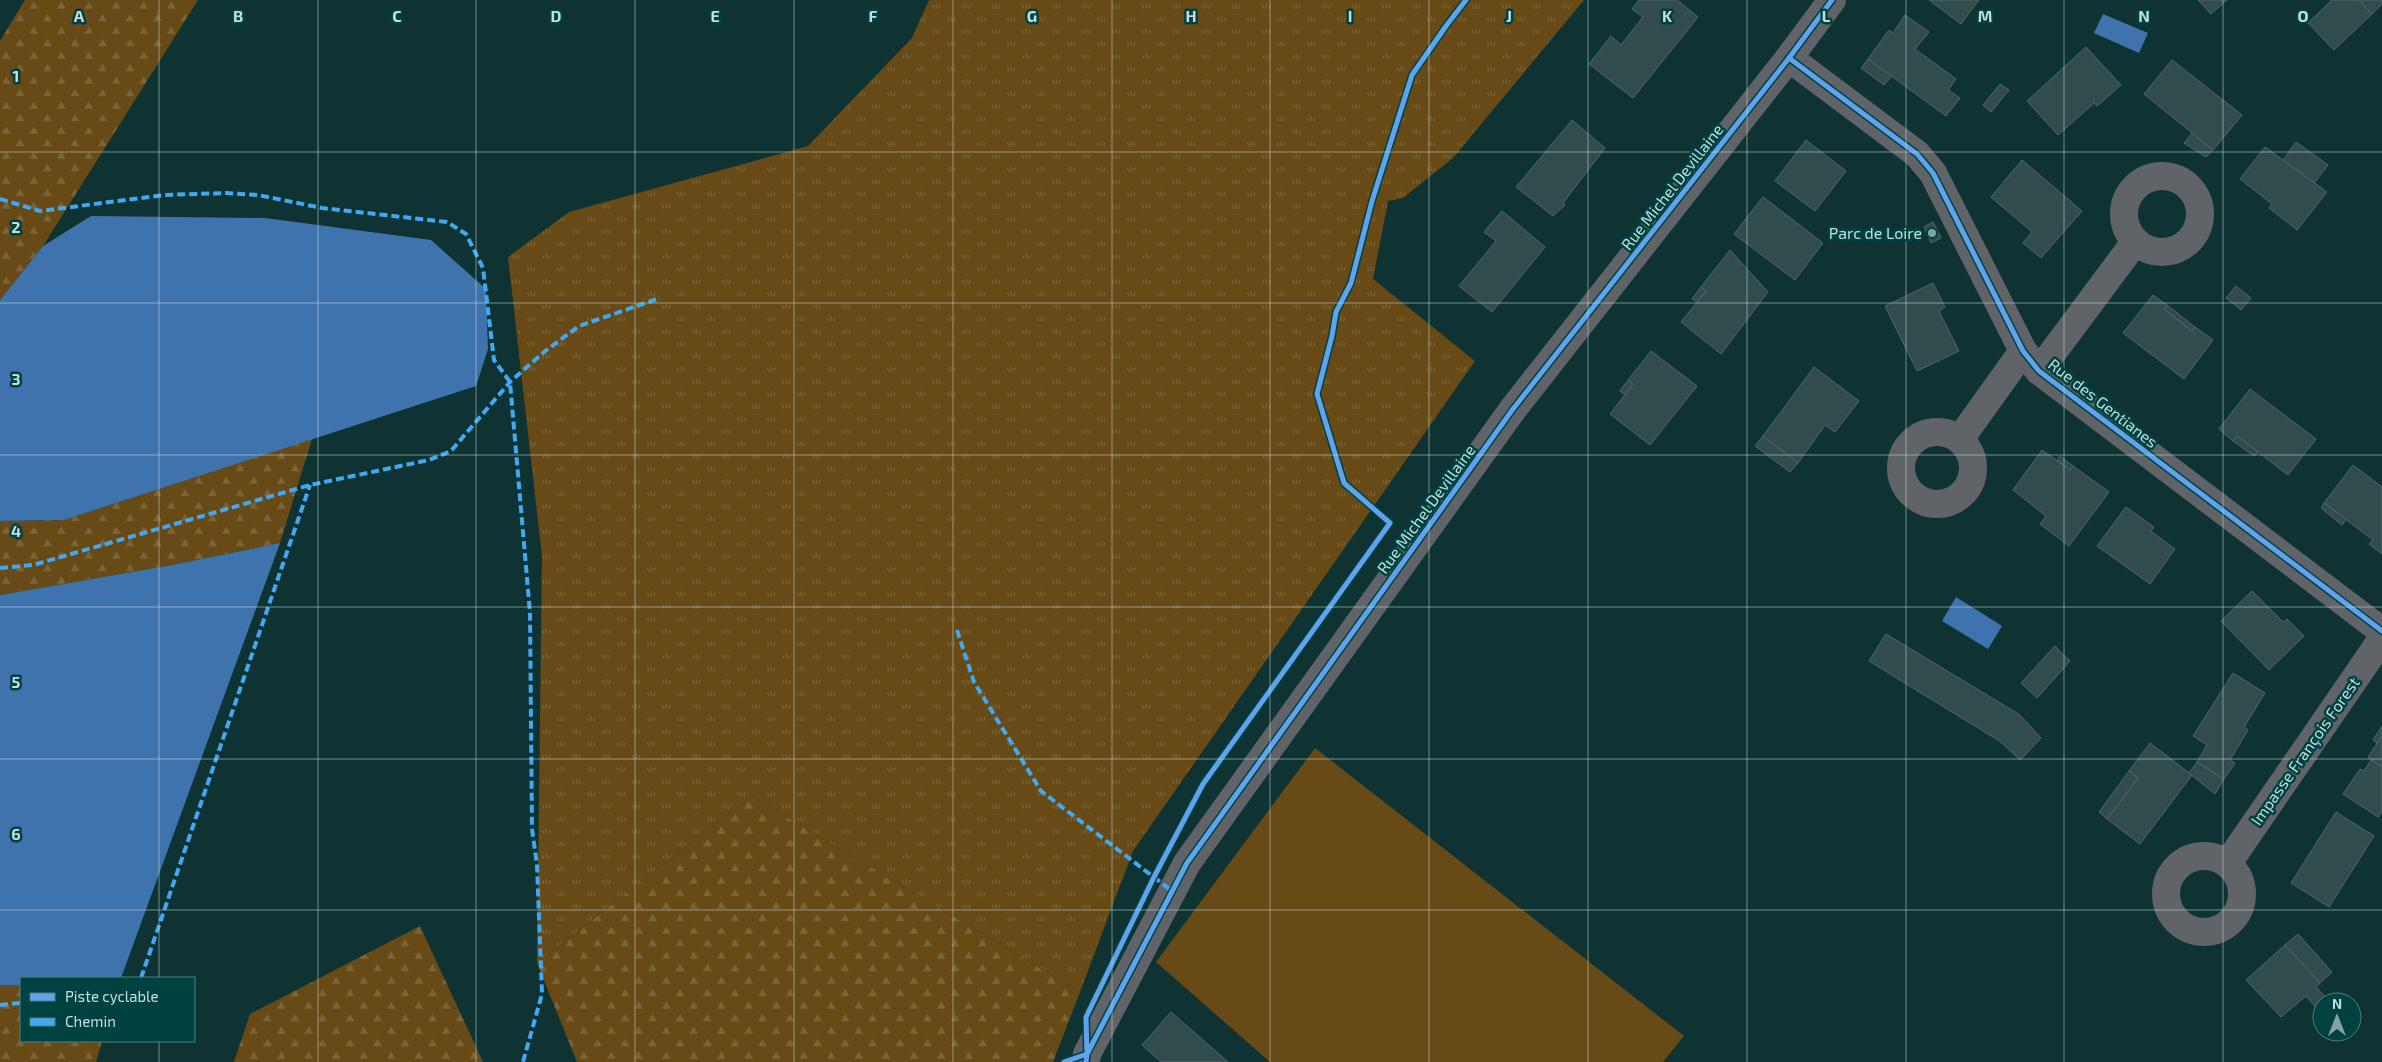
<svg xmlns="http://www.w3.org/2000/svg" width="2382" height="1062" viewBox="0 0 2382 1062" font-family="'Exo 2',sans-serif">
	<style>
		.grass { fill: #674a15 }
		.forest { fill: url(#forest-firs) }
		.park { fill: url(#park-tufts) }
		.water { fill: #3f73ad }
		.building { fill: #324c4e; stroke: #4e686a }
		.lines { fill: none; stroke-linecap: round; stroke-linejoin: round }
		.street { stroke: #606367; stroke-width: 28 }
		.quiet { stroke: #3fa9f5; stroke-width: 4; stroke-dasharray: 8 4; stroke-linecap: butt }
		.cycleway-casing { stroke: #004241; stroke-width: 8 }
		.cycleway { stroke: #60a3ed; stroke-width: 5 }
		.grid { fill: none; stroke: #c3dedd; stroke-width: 1; stroke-opacity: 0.55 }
		.poi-dot { fill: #84a2a1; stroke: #004241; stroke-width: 2 }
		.labels { text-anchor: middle; stroke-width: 5; stroke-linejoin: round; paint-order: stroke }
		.street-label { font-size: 16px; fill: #c3dedd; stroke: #004241 }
		.poi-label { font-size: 16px; fill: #c3dedd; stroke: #004241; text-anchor: end }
		.grid-label { font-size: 16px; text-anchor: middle; font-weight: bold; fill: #c3dedd; stroke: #004241; stroke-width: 5; stroke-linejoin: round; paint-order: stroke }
	</style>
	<defs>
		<pattern id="forest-firs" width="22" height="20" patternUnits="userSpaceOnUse" patternTransform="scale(1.25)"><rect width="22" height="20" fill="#674a15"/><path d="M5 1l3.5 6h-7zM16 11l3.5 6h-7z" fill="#7b6437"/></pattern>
		<pattern id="park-tufts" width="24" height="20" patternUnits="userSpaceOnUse" patternTransform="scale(1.25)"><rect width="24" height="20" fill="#674a15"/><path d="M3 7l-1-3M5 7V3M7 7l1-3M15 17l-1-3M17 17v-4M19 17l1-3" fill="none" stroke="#7b6437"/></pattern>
	</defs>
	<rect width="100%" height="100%" fill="#0f3332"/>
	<polygon class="grass" points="1315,748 1684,1036 1663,1062 1270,1062 1156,962"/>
	<g class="forest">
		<polygon points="25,0 198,0 43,246 0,300 0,41"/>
		<polygon points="312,439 280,543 172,565 0,595 0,521 64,520"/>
		<polygon points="752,796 1080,992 1053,1062 577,1062 537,963"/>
		<polygon points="420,926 483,1062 234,1062 250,1014"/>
		<polygon points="0,985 21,985 21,1041 102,1041 96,1062 0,1062"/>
	</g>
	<polygon class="park" points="929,0 1584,0 1453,158 1403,198 1388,201 1373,279 1475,361 1133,851 1080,992 752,796 537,963 542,556 508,257 569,212 808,146 912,38"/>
	<g class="water">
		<polygon points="2103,14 2148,33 2139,53 2094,33"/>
		<polygon points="91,216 265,218 431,240 486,289 488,349 476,386 64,520 0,521 0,300 43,246"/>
		<polygon points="280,543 121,978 21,978 21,985 0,985 0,595 172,565"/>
		<polygon points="1956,597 2002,626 1988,649 1942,621"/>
	</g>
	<g class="building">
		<polygon points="1639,0 1677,0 1698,17 1633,98 1589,64 1611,36 1621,45 1643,17 1632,9"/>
		<polygon points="1929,0 1979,0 1961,24"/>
		<polygon points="2198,0 2227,0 2211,14"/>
		<polygon points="2332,0 2359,0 2372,14 2334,50 2308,23"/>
		<polygon points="2359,0 2382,0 2382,4 2372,14"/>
		<polygon points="1905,15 1929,32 1915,49 1956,79 1948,90 1960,98 1946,116 1868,59 1889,30 1893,33"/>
		<polygon points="2086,47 2121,85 2097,106 2094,103 2058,135 2027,101"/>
		<polygon points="1868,59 1892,76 1884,85 1861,68"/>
		<polygon points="2172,60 2242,115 2213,150 2144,94"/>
		<polygon points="2000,84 2009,90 1991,112 1983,105"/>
		<polygon points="1572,120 1605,148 1563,203 1565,205 1553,216 1516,187"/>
		<polygon points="2192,133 2213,150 2206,157 2184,143"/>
		<polygon points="1806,140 1846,171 1815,211 1775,181"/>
		<polygon points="2296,142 2328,165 2314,183 2283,160"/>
		<polygon points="2265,147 2327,192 2297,230 2269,208 2272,204 2240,179"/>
		<polygon points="2022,160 2082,211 2041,258 2023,243 2032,232 1991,197"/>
		<polygon points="1763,197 1823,243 1795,280 1734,234"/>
		<polygon points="1502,211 1545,247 1492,312 1459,286 1496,241 1484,232"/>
		<polygon points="1933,222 1941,238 1931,243 1924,227"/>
		<polygon points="1730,250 1768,292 1721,354 1681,322 1706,291 1701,287"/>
		<polygon points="1933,283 1945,307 1939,311 1959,351 1917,371 1885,306"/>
		<polygon points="2236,286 2251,298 2241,310 2226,298"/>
		<polygon points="1701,287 1706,291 1697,302 1692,299"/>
		<polygon points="2153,295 2167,305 2164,309 2192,331 2195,327 2213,340 2184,379 2123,333"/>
		<polygon points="2167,305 2195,327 2192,331 2164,309"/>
		<polygon points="1651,351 1697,386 1650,445 1610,414 1633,384 1628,380"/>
		<polygon points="1814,367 1859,401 1835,432 1825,425 1798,463 1763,436"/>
		<polygon points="1628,380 1633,384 1625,395 1620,391"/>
		<polygon points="2250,389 2316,439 2288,475 2237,436 2233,441 2219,429"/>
		<polygon points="1763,436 1798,463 1790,472 1755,446"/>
		<polygon points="2237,436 2258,452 2254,456 2233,441"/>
		<polygon points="2042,450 2070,470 2073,466 2109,492 2069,546 2040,524 2046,516 2013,490"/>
		<polygon points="2060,456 2073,466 2070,470 2057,460"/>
		<polygon points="2353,465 2382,487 2382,554 2369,544 2373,540 2324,503"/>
		<polygon points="2324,503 2346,519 2342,525 2321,508"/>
		<polygon points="2126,507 2154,527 2151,531 2175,549 2150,584 2097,546"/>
		<polygon points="2252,591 2283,622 2287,619 2304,636 2269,670 2221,621"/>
		<polygon points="1886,634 2020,715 2041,738 2020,760 2001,742 1869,661"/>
		<polygon points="2055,646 2070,661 2037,698 2021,683"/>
		<polygon points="2233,673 2265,693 2244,727 2248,730 2230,760 2235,763 2224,779 2197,762 2207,745 2193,736"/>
		<polygon points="2382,726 2382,736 2377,743 2373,740"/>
		<polygon points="2382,736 2382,767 2368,757"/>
		<polygon points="2150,743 2192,775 2140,844 2107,819 2138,778 2129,771"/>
		<polygon points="2371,760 2382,767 2382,812 2378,817 2343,794 2360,769 2364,771"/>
		<polygon points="2197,762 2224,779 2215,794 2189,773"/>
		<polygon points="2129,771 2138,778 2107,819 2099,812"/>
		<polygon points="2336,812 2374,836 2329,907 2291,883"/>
		<polygon points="2298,934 2332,972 2320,983 2285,945"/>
		<polygon points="2285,945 2320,983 2316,987 2327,999 2316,1008 2306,996 2281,1017 2246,980"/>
		<polygon points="1171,1012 1228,1062 1161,1062 1142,1045"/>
	</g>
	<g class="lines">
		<g class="street">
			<polyline points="1789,58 1917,154 1933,173 2023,351 2039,371 2382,631"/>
			<circle cx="2162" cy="214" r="38"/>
			<polyline points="2039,371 2135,242"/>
			<circle cx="1937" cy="468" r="36"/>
			<polyline points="1960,439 2023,351"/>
			<circle cx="2204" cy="894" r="38"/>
			<polyline points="2228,863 2382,639"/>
			<polyline points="1086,1062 1087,1054 1187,863 1513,409 1789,58 1832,0"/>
		</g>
		<g class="quiet">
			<polyline points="0,199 40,211 165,195 226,193 258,195 322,208 447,222 466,234 483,268 494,360 510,382 530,613 532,829 537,865 542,994 523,1062"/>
			<polyline points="0,568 33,565 310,485 429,460 451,451 510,382 544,352 579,326 660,298"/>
			<polyline points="957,630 974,682 1041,791 1172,891"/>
			<polyline points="141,978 310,485"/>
			<polyline points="0,1005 21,1003"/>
		</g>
		<defs>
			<g id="cycleway">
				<polyline points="1789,58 1917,154 1933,173 2023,351 2039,371 2382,631"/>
				<polyline points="1064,1062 1087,1054 1086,1017 1154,877 1203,784 1390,523 1344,483 1317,394 1332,336 1336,312 1351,283 1372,201 1412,75 1446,26 1466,0"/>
				<polyline points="1086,1062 1087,1054 1187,863 1513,409 1789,58 1832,0"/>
			</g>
		</defs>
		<use href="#cycleway" class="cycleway-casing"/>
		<use href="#cycleway" class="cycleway"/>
	</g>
	<path class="grid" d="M 159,0 L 159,978M 318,0 L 318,1062M 476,0 L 476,1062M 635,0 L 635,1062M 794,0 L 794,1062M 953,0 L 953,1062M 1112,0 L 1112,1062M 1270,0 L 1270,1062M 1429,0 L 1429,1062M 1588,0 L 1588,1062M 1747,0 L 1747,1062M 1906,0 L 1906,1062M 2064,0 L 2064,1062M 2223,0 L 2223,1062M 0,152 L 2382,152M 0,303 L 2382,303M 0,455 L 2382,455M 0,607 L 2382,607M 0,759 L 2382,759M 0,910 L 2382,910M 159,1041 L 159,1062"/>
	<circle class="poi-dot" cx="1932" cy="233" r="5"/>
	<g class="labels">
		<g class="street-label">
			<text transform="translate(1672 187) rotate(-52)" y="6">Rue Michel Devillaine</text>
			<text transform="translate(2103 403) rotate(38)" y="6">Rue des Gentianes</text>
			<text transform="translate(1426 509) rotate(-54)" y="6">Rue Michel Devillaine</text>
			<text transform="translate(2305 751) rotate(-55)" y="6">Impasse François Forest</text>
		</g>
		<g class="poi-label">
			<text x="1922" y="239">Parc de Loire</text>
		</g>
	</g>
	<g class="grid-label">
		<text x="79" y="22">A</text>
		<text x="238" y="22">B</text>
		<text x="397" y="22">C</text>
		<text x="556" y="22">D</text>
		<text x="715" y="22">E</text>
		<text x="873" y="22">F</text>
		<text x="1032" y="22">G</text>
		<text x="1191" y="22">H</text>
		<text x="1350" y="22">I</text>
		<text x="1509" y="22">J</text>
		<text x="1667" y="22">K</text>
		<text x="1826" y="22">L</text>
		<text x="1985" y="22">M</text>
		<text x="2144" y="22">N</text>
		<text x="2303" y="22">O</text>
		<text x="16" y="82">1</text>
		<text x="16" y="233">2</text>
		<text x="16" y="385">3</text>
		<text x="16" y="537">4</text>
		<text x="16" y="688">5</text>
		<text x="16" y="840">6</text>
	</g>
	<rect x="20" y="977" width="175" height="65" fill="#004241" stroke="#4e807f"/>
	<rect x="30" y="993" width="25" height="8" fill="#60a3ed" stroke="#4e807f"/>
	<text x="65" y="1002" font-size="15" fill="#c3dedd">Piste cyclable</text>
	<rect x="30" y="1018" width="25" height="8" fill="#3fa9f5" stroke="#4e807f"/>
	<text x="65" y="1027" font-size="15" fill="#c3dedd">Chemin</text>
	<g transform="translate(2337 1017)"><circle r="24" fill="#004241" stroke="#4e807f"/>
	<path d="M0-4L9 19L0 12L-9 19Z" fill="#84a2a1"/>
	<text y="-8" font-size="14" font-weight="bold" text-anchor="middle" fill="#c3dedd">N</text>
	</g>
</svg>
